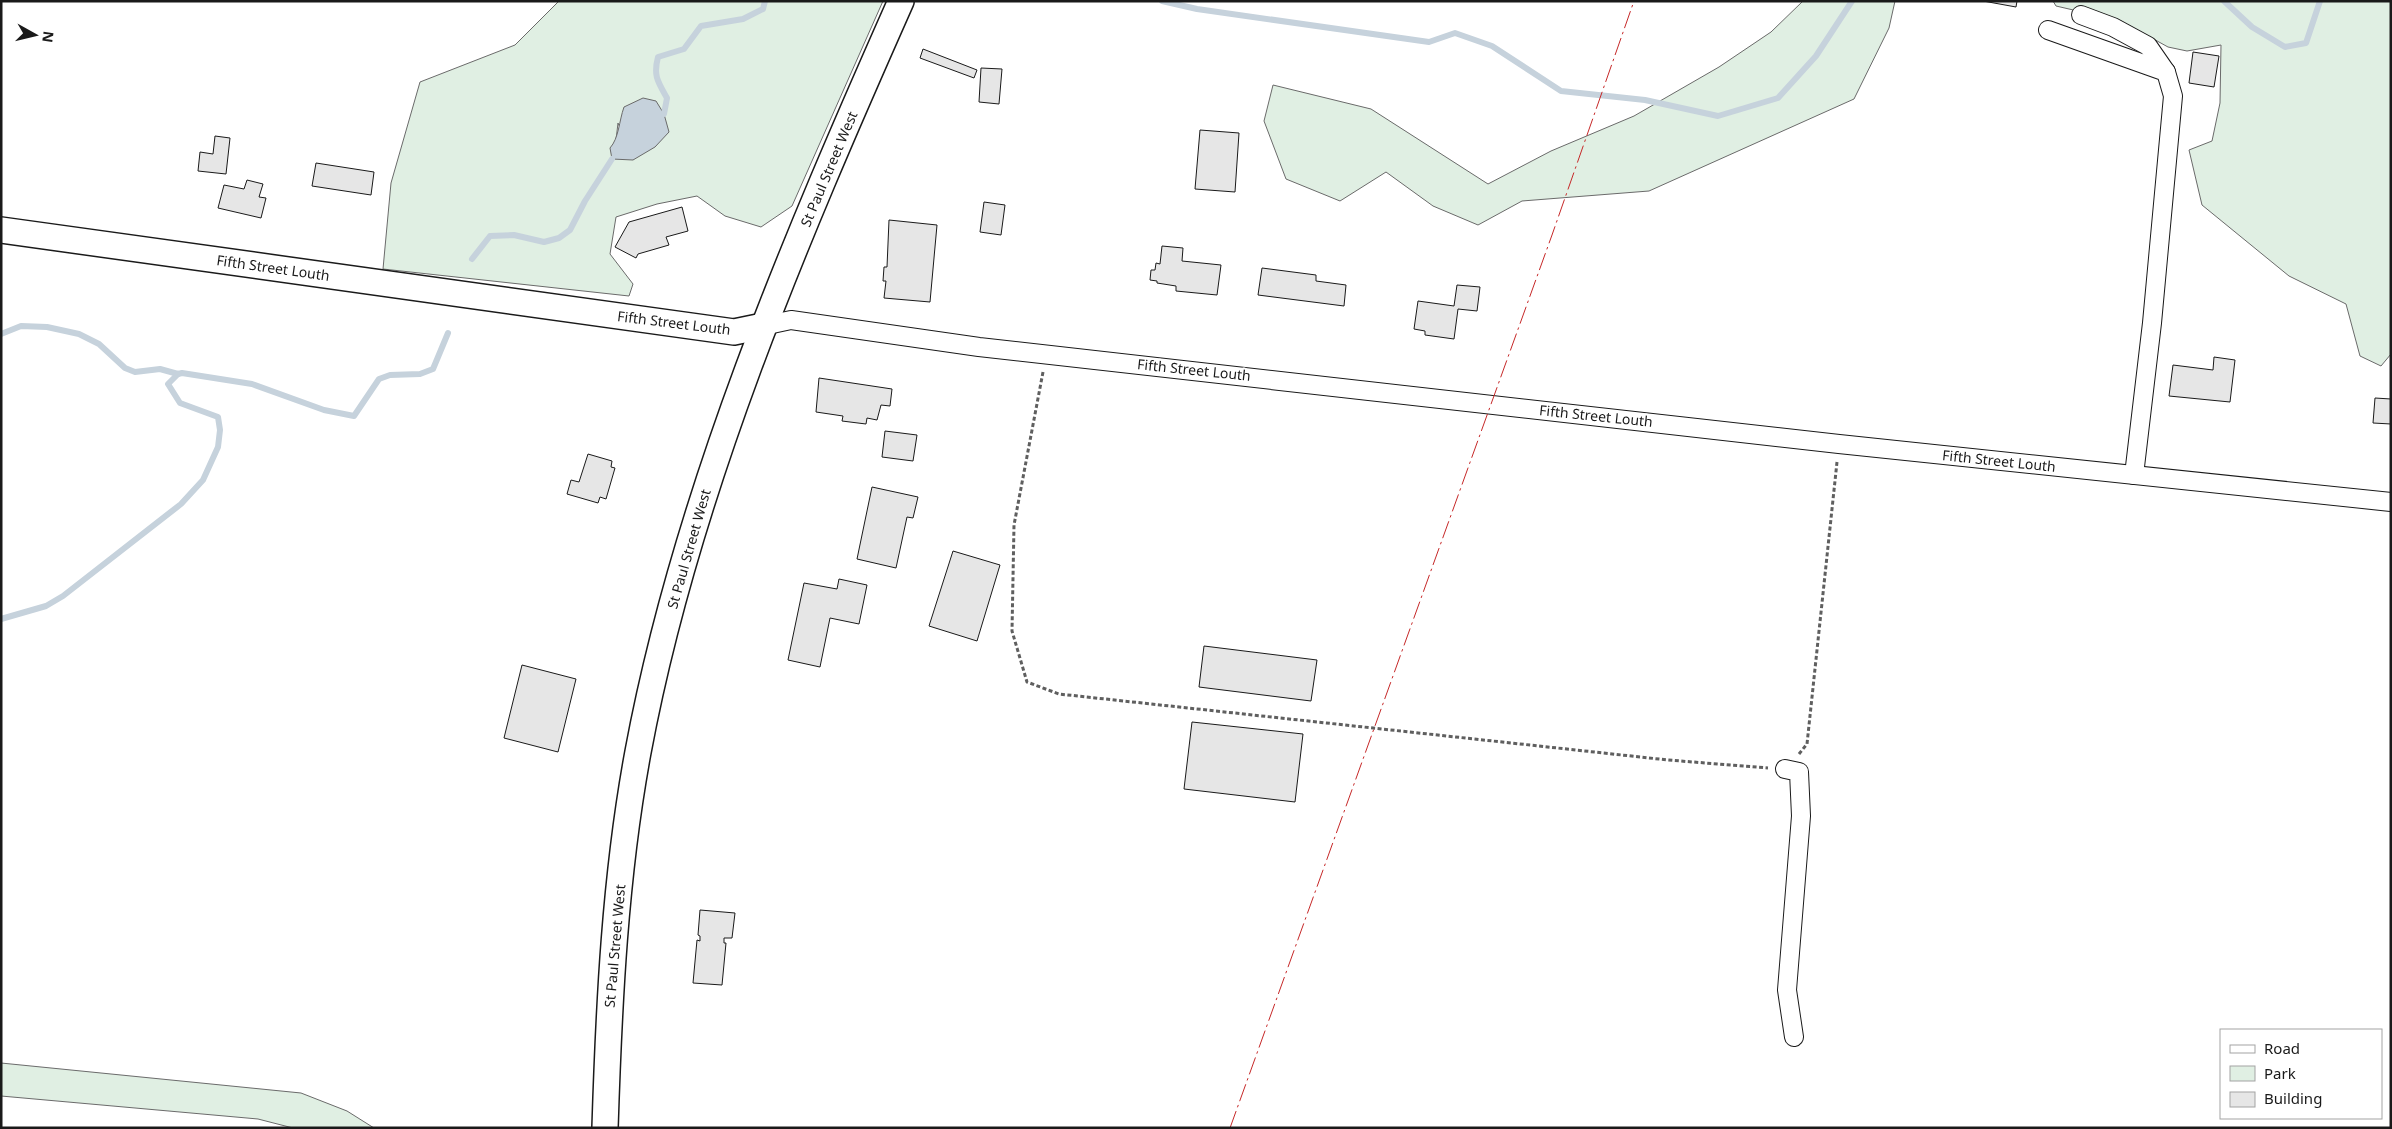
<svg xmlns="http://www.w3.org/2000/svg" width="2392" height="1129" viewBox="0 0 2392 1129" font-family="'Noto Sans',sans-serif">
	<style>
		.green { fill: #e0efe3; stroke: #6a6a6a; fill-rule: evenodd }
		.water { fill: #c6d2dc; stroke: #6a6a6a }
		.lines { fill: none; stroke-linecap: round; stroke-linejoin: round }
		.stream { stroke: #c6d2dc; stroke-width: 6 }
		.building { fill: #e6e6e6; stroke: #1a1a1a }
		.minor-casing { stroke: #1a1a1a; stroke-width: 20 }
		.secondary-casing { stroke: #1a1a1a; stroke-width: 28 }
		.path { stroke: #5f5f5f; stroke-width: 3; stroke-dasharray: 4 2.5; stroke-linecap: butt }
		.minor { stroke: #fff; stroke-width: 18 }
		.secondary { stroke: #fff; stroke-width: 25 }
		.power { stroke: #c62828; stroke-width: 1; stroke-dasharray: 18 4 2.5 4; stroke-linecap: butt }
		.labels { text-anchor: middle; stroke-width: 4; stroke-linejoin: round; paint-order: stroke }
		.street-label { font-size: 14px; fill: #1a1a1a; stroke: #fff }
	</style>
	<rect width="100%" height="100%" fill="#fff"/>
	<g class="green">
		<path d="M 559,1 L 883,1 L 792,206 L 761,227 L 725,216 L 697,196 L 657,204 L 616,217 L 610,254 L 633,284 L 629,296 L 383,269 L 391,183 L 420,82 L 515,45 ZM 618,123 L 633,160 L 616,140 Z"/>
		<polygon points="1803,1 1895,1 1889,28 1854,99 1649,191 1522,201 1478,225 1433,206 1386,172 1340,201 1286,179 1264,121 1273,85 1371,109 1488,184 1551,151 1634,116 1719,67 1771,32"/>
		<polygon points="2053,1 2391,1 2391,354 2381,366 2360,356 2346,304 2289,276 2202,205 2189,150 2212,141 2220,103 2221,45 2187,51 2168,47 2121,21 2056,6"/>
		<polygon points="1,1063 301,1093 347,1111 374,1128 293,1128 258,1119 1,1096"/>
	</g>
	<path class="water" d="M 643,98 L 656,101 L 664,114 L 669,132 L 655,147 L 633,160 L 612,159 L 610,148 C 619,138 619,121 624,107 Z"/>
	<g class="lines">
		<g class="stream">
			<polyline points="1162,1 1197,9 1429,42 1455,33 1492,46 1561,91 1645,100 1718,116 1778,98 1816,56 1852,1"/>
			<polyline points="2224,1 2252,27 2285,47 2306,43 2320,1"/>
			<path d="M 664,114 L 667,98 C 658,82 653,76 658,57 L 684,49 L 701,26 L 743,19 L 763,9 L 765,1"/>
			<polyline points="472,259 490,236 514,235 544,242 559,238 570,230 585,201 612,159"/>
			<polyline points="1,334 21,326 47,327 79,334 99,344 125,368 135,372 160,369 178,374 182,373 252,384 324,410 354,416 379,379 390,375 420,374 433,369 448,333"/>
			<polyline points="1,619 46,606 63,596 181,504 203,480 218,447 220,430 218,417 180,403 168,384 178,374"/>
		</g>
	</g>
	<g class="building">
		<polygon points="1983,1 2017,1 2016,7"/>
		<polygon points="923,49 977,70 974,78 920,58"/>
		<polygon points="2193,52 2219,56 2214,87 2189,83"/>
		<polygon points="981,68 1002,69 999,104 979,102"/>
		<polygon points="1200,130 1239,133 1235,192 1195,189"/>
		<polygon points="215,136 230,138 226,174 198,171 200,152 213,154"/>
		<polygon points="316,163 374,172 371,195 312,186"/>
		<polygon points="247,180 263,184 259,197 266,198 261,218 218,208 224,185 244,189"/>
		<polygon points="984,202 1005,205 1001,235 980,232"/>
		<polygon points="682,207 688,231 666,237 669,245 638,254 636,258 615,247 629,222"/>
		<polygon points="889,220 937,225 930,302 884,298 886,281 883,281 884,267 887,267"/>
		<polygon points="1162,246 1183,248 1182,261 1221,265 1217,295 1176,291 1176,286 1157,283 1157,281 1150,280 1151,270 1155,270 1156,263 1160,264"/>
		<polygon points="1262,268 1316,275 1316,281 1346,285 1344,306 1258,295"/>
		<polygon points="1457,285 1480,287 1477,311 1458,309 1454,339 1425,335 1425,331 1414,329 1418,301 1454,306"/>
		<polygon points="2214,357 2235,360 2230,402 2169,396 2173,365 2213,370"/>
		<polygon points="819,378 892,389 890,406 881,405 877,420 867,418 866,424 842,421 843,416 816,412"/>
		<polygon points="2375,398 2391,399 2391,424 2373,423"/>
		<polygon points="885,431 917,435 913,461 882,457"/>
		<polygon points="588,454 612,461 611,467 615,468 606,499 600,497 598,503 567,494 571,480 579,482"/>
		<polygon points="872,487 918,497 913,518 907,517 896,568 857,559"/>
		<polygon points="953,551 1000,565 977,641 929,626"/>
		<polygon points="839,579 867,585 859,624 830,618 820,667 788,660 804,583 837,589"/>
		<polygon points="1204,646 1317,660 1311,701 1199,687"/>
		<polygon points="522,665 576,679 558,752 504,738"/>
		<polygon points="1192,722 1303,734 1295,802 1184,789"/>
		<polygon points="700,910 735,913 732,938 724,938 724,943 726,943 722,985 693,983 697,940 700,941 700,936 698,935"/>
	</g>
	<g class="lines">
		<defs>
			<g id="minor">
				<polyline points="2081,15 2113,27 2148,46 2166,72"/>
				<polyline points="2048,30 2166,72 2173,96 2152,323 2134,475"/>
				<polyline points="763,326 791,320 979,347 1839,444 2391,502"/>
				<polyline points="1785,769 1799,772 1801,816 1787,990 1794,1037"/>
			</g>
			<g id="secondary">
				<polyline points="1,230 734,332 763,326"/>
				<path d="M 605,1128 C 609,1002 615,876 638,752 C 686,494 795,240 901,1"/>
			</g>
		</defs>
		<use href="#minor" class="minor-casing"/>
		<use href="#secondary" class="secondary-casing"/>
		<g class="path">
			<polyline points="1043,372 1014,525 1012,631 1027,682 1059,694 1668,760 1768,768"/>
			<polyline points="1799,754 1807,744 1837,462"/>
		</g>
		<use href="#minor" class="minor"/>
		<use href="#secondary" class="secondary"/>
		<polyline class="power" points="1230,1128 1552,235 1634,1"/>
	</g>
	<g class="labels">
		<g class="street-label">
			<text transform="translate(829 169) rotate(-67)" y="5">St Paul Street West</text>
			<text transform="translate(273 268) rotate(8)" y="5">Fifth Street Louth</text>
			<text transform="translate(674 323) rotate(7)" y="5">Fifth Street Louth</text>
			<text transform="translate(1194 370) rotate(6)" y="5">Fifth Street Louth</text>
			<text transform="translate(1596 416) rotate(6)" y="5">Fifth Street Louth</text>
			<text transform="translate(1999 461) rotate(6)" y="5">Fifth Street Louth</text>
			<text transform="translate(689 549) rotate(-74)" y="5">St Paul Street West</text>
			<text transform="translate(615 946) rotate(-85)" y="5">St Paul Street West</text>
		</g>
	</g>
	<rect width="2392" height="1129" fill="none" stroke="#1a1a1a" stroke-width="5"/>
	<rect x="2220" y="1029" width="162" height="90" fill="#ffffff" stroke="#a3a3a3"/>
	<rect x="2230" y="1045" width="25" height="8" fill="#ffffff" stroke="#a3a3a3"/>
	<text x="2264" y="1054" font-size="15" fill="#1a1a1a">Road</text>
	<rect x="2230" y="1066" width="25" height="15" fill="#e0efe3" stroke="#a3a3a3"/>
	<text x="2264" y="1079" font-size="15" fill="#1a1a1a">Park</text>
	<rect x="2230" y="1092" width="25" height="15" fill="#e6e6e6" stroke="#a3a3a3"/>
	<text x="2264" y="1104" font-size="15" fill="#1a1a1a">Building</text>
	<g transform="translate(35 35) rotate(98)" stroke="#ffffff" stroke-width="4" paint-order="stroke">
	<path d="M0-4L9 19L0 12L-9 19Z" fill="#1a1a1a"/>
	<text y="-8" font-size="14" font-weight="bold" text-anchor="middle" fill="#1a1a1a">N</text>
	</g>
</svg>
